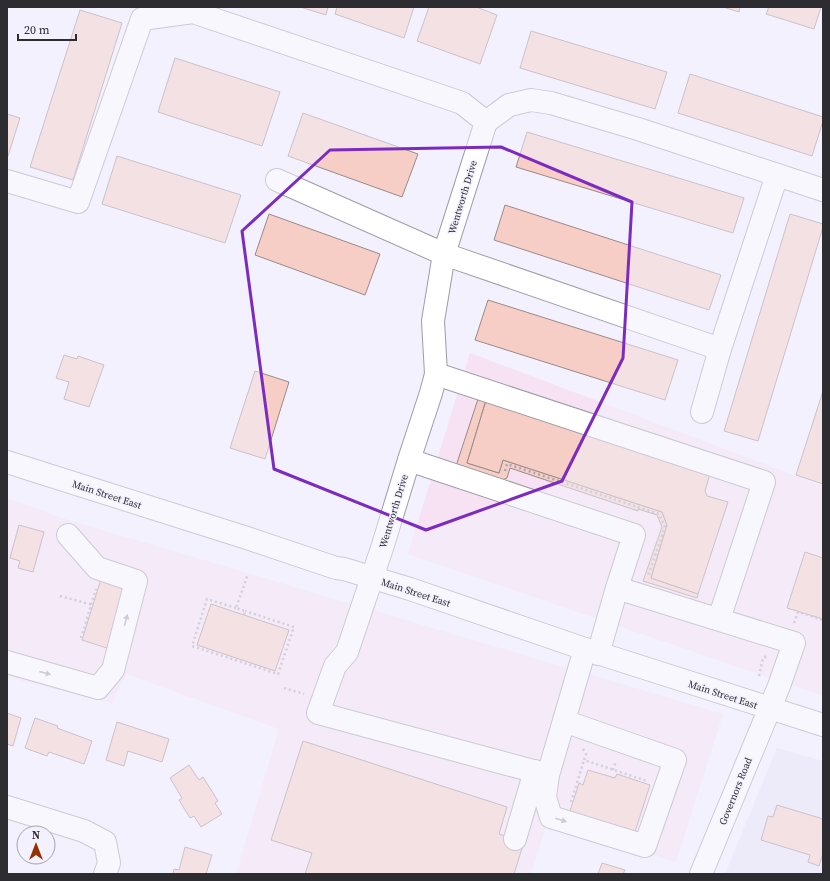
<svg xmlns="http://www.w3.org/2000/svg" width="830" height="881" viewBox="0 0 830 881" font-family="'Source Serif 4',serif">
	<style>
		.commercial { fill: #f6e2f2 }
		.built { fill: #e6e3f7 }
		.building { fill: #f6cec6; stroke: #988b88 }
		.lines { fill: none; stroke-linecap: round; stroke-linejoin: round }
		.minor-casing { stroke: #9e9ca7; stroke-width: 24 }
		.major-casing { stroke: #9e9ca7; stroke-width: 24 }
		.path { stroke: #a9a7b1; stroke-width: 2.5; stroke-dasharray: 2 3; stroke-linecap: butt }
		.minor { stroke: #fff; stroke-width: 22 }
		.major { stroke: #fff; stroke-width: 22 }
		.oneway { fill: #a0a0a2 }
		.marked { fill: none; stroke: #7b2cbf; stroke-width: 3; stroke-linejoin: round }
		.labels { text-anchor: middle; stroke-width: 3; stroke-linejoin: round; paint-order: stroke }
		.street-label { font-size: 10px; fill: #2d2c30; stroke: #f3f1fe }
	</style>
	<rect width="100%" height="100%" fill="#f3f1fe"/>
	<g class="commercial">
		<polygon points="470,353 823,486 823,696 408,554"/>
		<polygon points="7,498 65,519 723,714 676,862 547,823 531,874 236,874 279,729 126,674 112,703 7,677"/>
	</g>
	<polygon class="built" points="777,748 823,761 823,874 725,874"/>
	<g class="building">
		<polygon points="300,7 328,7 326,15"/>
		<polygon points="337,7 414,7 404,38 335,14"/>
		<polygon points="429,7 476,7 497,15 480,64 417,41"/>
		<polygon points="723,7 740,7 739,12"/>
		<polygon points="769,7 821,7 814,29 766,14"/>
		<polygon points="80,10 122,23 73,180 30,167"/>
		<polygon points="531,31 667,72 655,109 520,68"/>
		<polygon points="175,58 280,92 262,146 158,112"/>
		<polygon points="690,74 823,117 823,121 812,156 678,113"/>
		<polygon points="303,113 418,154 402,197 288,156"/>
		<polygon points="7,114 20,118 7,159"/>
		<polygon points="527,132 744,198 733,233 516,167"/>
		<polygon points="117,156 241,195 225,243 102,204"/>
		<polygon points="505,205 721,275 709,310 494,240"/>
		<polygon points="269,214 380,254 365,295 255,255"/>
		<polygon points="790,214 823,224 823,227 758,441 724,431"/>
		<polygon points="488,300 678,360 665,400 475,340"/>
		<polygon points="64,355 77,359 78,356 104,365 89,407 64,399 69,382 56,378"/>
		<polygon points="255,371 289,382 265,459 230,448"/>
		<polygon points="823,391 823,484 796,475"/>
		<polygon points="480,393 487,397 467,463 499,473 503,460 662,512 667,525 651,578 698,594 697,598 643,581 662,527 657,515 638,509 638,511 510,468 507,478 497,482 455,469"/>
		<polygon points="487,397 711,470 705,491 707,496 728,502 698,594 651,578 667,525 662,512 503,460 499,473 467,463"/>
		<polygon points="19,525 44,532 33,572 18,568 20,561 10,558"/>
		<polygon points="805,552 823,558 823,619 787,608"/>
		<polygon points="101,579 132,588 113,650 82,640"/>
		<polygon points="211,604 289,630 275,671 197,645"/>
		<polygon points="7,713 21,718 13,746 7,744"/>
		<polygon points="35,718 58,726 57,728 92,741 84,764 49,752 47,756 25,748"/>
		<polygon points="117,722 169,739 162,762 128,751 124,766 106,760"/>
		<polygon points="303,741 507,807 499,834 524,842 514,874 305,874 312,853 271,840"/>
		<polygon points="189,765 199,780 203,777 218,801 215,803 222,814 201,827 194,816 190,818 179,800 182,798 170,778"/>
		<polygon points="588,770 615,778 617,774 650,785 633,838 568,817 579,783 583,785"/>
		<polygon points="777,805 823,819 823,853 819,866 808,862 810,855 761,840 768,816 773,817"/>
		<polygon points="185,847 212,855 206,874 173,874 174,869 179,870"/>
		<polygon points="602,863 625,870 623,874 598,874"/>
	</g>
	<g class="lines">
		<defs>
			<g id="minor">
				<polyline points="486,122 444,254 433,321 436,374 431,393 409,460 383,545 347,652 335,666 318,713 548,775 585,649"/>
				<polyline points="486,122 509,105 531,100 551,103 638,129 823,190"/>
				<polyline points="277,180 444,254 720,349"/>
				<polyline points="7,181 78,202 142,19 193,12 462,103 486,122"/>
				<polyline points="436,374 764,482 719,619"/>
				<polyline points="702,412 720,349 777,175"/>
				<polyline points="409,460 634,535 617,588"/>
				<polyline points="598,654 617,588 794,643 779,686 701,874"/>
				<polyline points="7,662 98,688 113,670 136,581 97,568 68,535"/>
				<polyline points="548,775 545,797 551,817 645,846 675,760 564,721"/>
				<polyline points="7,807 84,831 105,842 109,863 105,874"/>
				<polyline points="515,839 535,771"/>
			</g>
			<polyline id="major" points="7,462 247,538 336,568 344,569 410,589 585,649 823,725"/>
		</defs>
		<use href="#minor" class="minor-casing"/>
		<use href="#major" class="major-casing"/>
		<g class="path">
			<polyline points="505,471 507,464 659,514 665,527 648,576"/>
			<polyline points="60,596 93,605"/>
			<polyline points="236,608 207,599 192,646 278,674 294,627 245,611"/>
			<polyline points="244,615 245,611 236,608 248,574"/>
			<polyline points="794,623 798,612 823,620"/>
			<polyline points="81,638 96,589"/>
			<polyline points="759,676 763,658 767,656"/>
			<polyline points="284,688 304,694"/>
			<polyline points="583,749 586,754 584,760 647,781"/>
			<polyline points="613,770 616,761"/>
			<polyline points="571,802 584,760"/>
		</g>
		<use href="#minor" class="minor"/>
		<use href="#major" class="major"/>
	</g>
	<defs><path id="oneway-solid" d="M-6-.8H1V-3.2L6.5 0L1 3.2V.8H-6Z"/></defs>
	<g class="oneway">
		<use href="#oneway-solid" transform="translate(126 620) rotate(-75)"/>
		<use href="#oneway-solid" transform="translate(45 673) rotate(15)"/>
		<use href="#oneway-solid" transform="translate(561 820) rotate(17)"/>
	</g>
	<path d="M0 0H830V881H0ZM 501,147 L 632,202 L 623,358 L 562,481 L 426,530 L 274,469 L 242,231 L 330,150 Z" fill="#f3f1fe" fill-opacity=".55" fill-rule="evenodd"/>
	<path class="marked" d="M 501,147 L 632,202 L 623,358 L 562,481 L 426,530 L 274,469 L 242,231 L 330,150 Z"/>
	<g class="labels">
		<g class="street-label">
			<text transform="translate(462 197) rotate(-73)" y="4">Wentworth Drive</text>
			<text transform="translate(107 494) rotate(18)" y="4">Main Street East</text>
			<text transform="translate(393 511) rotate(-73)" y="4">Wentworth Drive</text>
			<text transform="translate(416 592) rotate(18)" y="4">Main Street East</text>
			<text transform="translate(723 694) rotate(18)" y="4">Main Street East</text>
			<text transform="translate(735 791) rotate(-68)" y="4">Governors Road</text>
		</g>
	</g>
	<rect width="830" height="881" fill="none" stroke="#2d2c30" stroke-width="16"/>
	<g transform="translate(36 845)"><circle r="19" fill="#f3f1fe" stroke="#a4a2ac"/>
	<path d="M0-3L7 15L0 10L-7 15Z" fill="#953000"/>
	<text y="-6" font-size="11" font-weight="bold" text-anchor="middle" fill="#2d2c30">N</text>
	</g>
	<path d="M18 34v6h58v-6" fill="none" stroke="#2d2c30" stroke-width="2"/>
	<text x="24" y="34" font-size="12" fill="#2d2c30" stroke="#f3f1fe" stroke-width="3" paint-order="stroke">20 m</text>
</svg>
